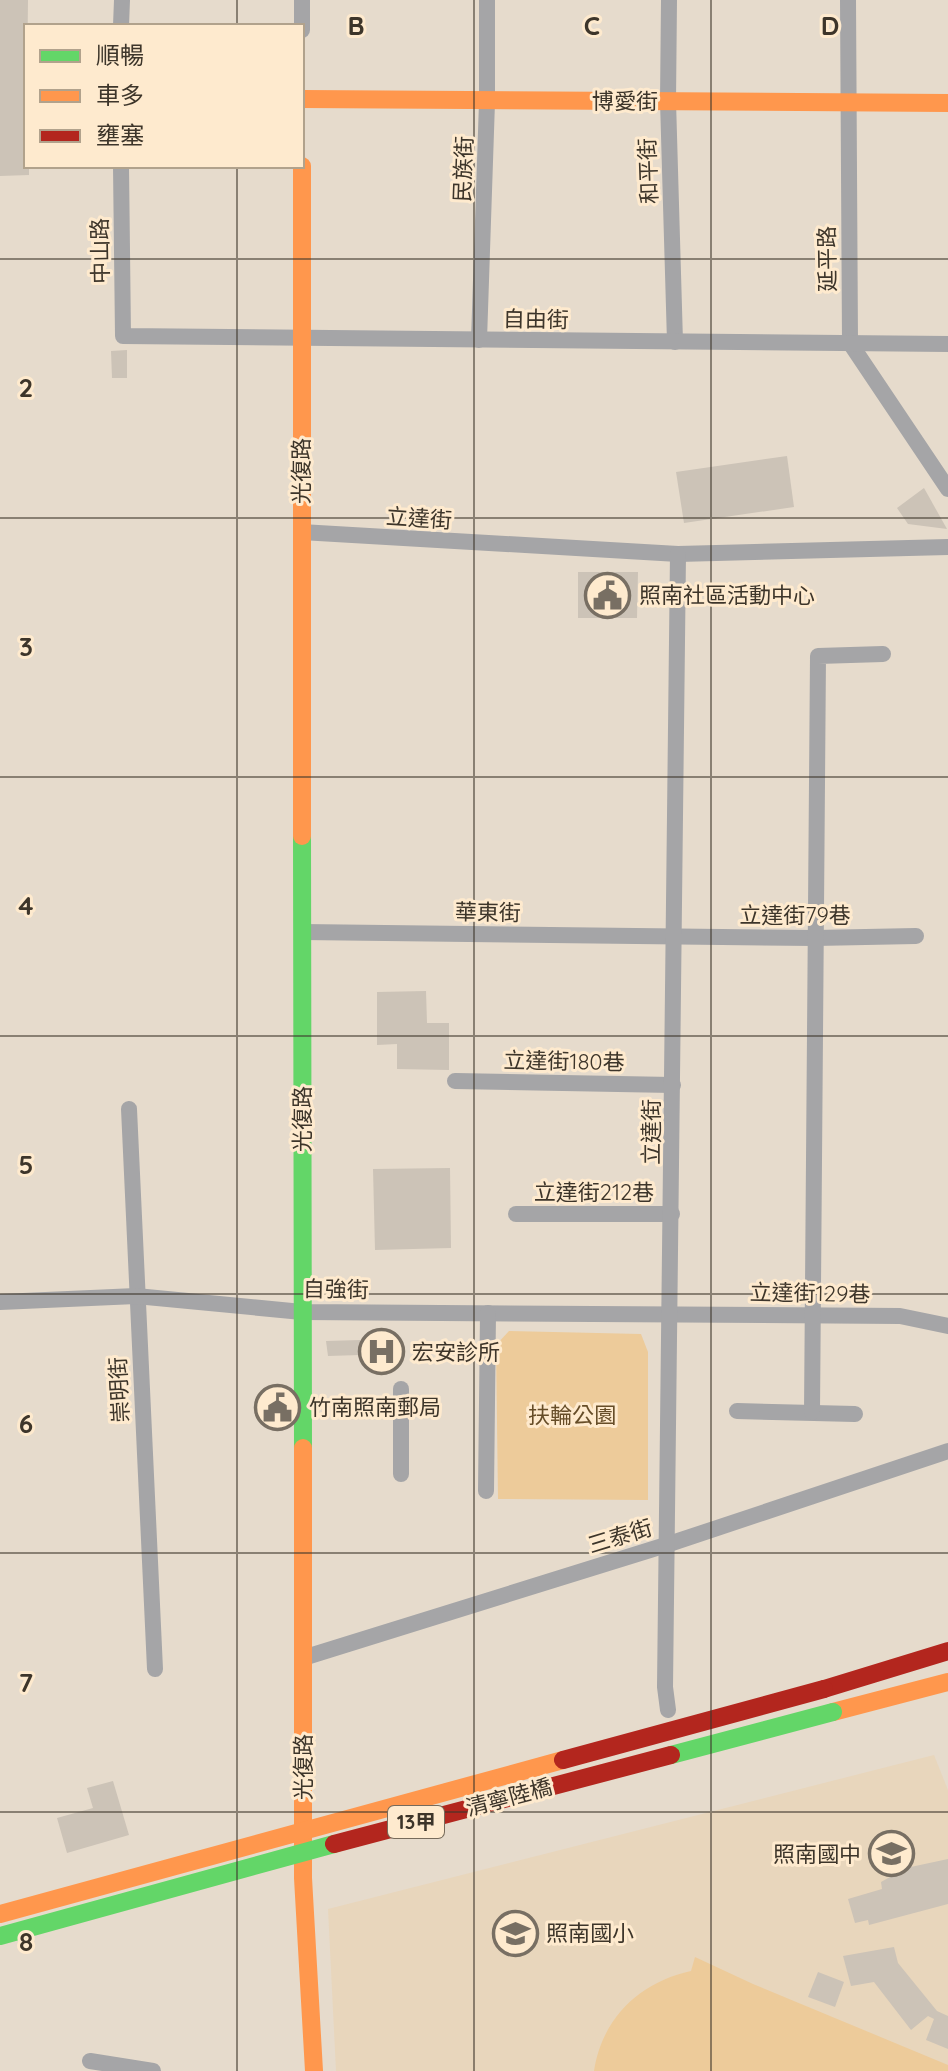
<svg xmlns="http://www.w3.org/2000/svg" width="948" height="2071" viewBox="0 0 948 2071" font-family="Quicksand,'Noto Sans TC',sans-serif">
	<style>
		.built { fill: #e8d6bc }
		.green { fill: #edcb9a }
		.building { fill: #ccc3b7 }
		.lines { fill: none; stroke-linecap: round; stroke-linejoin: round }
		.street { stroke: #a5a5a7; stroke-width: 16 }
		.fast { stroke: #63d668; stroke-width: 18 }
		.slow { stroke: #ff974d; stroke-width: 18 }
		.jam { stroke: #b3261e; stroke-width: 18 }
		.fast-bridge { stroke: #63d668; stroke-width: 18 }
		.slow-bridge { stroke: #ff974d; stroke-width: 18 }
		.jam-bridge { stroke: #b3261e; stroke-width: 18 }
		.grid { fill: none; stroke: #3d352a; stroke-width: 2; stroke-opacity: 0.55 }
		.labels { text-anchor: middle; stroke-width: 6; stroke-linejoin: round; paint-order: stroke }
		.shield { fill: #feeace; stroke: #776b5b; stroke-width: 2 }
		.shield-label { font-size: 20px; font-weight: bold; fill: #3d352a }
		.street-label { font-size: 22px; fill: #3d352a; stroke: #feeace }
		.poi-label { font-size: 22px; fill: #3d352a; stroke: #feeace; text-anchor: start }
		.park-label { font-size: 22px; fill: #664d28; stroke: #feeace }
		.grid-label { font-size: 26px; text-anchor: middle; font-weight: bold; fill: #3d352a; stroke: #feeace; stroke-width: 6; stroke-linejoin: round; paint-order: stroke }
	</style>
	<rect width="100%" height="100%" fill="#e6dbcc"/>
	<polygon class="built" points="934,1755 948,1790 948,2071 336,2071 328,1909"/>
	<g class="green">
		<polygon points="509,1331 641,1334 648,1352 648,1500 498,1499 496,1345"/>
		<path d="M 695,1957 L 753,1984 L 948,2065 L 948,2071 L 594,2071 C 602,2018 640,1982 691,1971 Z"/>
	</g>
	<g class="building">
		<polygon points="0,0 28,0 26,166 29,166 29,175 0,176"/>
		<polygon points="127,350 127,378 112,378 111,351"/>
		<polygon points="787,456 794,507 684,523 676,472"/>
		<polygon points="924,488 947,529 908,524 897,508"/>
		<polygon points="578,572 638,572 637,618 578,618"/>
		<polygon points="426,991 427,1023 449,1023 449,1070 397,1069 397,1044 377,1045 377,992"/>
		<polygon points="450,1168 451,1248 375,1250 373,1169"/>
		<polygon points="360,1340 360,1355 328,1356 326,1341"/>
		<polygon points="385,1343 387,1361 377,1362 375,1344"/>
		<polygon points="113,1781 129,1835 67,1853 57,1818 93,1808 87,1788"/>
		<polygon points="948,1859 948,1904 869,1925 868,1920 855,1923 848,1899 882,1889 881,1882 906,1868"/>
		<polygon points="894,1947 898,1963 937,2011 948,2016 948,2049 926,2040 934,2019 928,2016 911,2030 874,1982 851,1986 843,1956"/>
		<polygon points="818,1972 844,1982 835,2007 808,1997"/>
	</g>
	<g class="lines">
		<g class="street">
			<polyline points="669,0 668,101 675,342"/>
			<polyline points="848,0 850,343 948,489"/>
			<polyline points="121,26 122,0"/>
			<polyline points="302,30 302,0"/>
			<polyline points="121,166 123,336 948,344"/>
			<polyline points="479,340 487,102 487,0"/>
			<polyline points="301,532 678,554 948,547"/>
			<polyline points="302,932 815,938 916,936"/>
			<polyline points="455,1081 673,1085"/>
			<polyline points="129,1109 155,1669"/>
			<polyline points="516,1214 672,1214"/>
			<polyline points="0,1302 136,1296 302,1312 900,1316 948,1326"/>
			<polyline points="737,1411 855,1414"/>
			<polyline points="812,1412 818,656 883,654"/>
			<polyline points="401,1474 401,1389"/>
			<polyline points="486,1491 488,1313"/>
			<polyline points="303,1658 666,1545 948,1451"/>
			<polyline points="668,1710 665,1687 678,554"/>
			<polyline points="90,2061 153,2071"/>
		</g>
		<polyline class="fast" points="302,836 303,1448"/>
		<g class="slow">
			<polyline points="302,99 948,103"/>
			<polyline points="302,166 302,836"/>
			<polyline points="303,1448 303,1878 314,2071"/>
			<polyline points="833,1712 948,1682"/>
		</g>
		<polyline class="jam" points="824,1689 948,1651"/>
		<g class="fast-bridge">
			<polyline points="671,1755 833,1712"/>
			<polyline points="0,1936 334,1844"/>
		</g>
		<polyline class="slow-bridge" points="0,1914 563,1760"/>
		<g class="jam-bridge">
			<polyline points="563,1760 824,1689"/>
			<polyline points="334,1844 671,1755"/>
		</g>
	</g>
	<path class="grid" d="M 237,0 L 237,26M 474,0 L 474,2071M 711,0 L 711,2071M 237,166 L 237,2071M 0,259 L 948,259M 0,518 L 948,518M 0,777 L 948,777M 0,1036 L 948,1036M 0,1294 L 948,1294M 0,1553 L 948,1553M 0,1812 L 948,1812"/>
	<defs>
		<symbol id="civic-ring" viewBox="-11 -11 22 22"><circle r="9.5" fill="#feeace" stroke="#786f63" stroke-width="1.5"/><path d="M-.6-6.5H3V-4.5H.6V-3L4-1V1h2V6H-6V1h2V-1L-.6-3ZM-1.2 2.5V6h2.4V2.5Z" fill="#786f63"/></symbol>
		<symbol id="hospital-ring" viewBox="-11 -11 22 22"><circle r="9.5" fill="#feeace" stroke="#786f63" stroke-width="1.5"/><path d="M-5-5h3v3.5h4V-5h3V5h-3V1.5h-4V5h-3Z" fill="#786f63"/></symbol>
		<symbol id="school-ring" viewBox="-11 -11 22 22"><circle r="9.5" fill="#feeace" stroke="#786f63" stroke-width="1.5"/><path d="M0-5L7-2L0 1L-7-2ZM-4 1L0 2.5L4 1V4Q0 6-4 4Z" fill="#786f63"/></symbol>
	</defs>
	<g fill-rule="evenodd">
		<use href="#civic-ring" x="582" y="570" width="51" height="51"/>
		<use href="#hospital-ring" x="356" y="1326" width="51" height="51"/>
		<use href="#civic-ring" x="252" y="1382" width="51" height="51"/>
		<use href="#school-ring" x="866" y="1828" width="51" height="51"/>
		<use href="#school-ring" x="490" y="1908" width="51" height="51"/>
	</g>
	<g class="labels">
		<rect class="shield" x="388" y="1806" width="56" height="32" rx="6"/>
		<g class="shield-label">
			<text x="416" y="1829">13甲</text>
		</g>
		<g class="street-label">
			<text x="625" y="109">博愛街</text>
			<text transform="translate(463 169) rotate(-88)" y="8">民族街</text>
			<text transform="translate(648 171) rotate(-92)" y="8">和平街</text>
			<text transform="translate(100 251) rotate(-91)" y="8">中山路</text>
			<text transform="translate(827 259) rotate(-91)" y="8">延平路</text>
			<text transform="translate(536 319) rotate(1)" y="8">自由街</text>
			<text transform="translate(301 471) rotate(-90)" y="8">光復路</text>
			<text transform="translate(419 518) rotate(4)" y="8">立達街</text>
			<text transform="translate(488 912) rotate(1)" y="8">華東街</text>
			<text x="795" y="923">立達街79巷</text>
			<text transform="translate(564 1061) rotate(1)" y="8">立達街180巷</text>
			<text transform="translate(302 1119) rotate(-90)" y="8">光復路</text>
			<text transform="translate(651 1132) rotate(-90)" y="8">立達街</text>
			<text x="594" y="1200">立達街212巷</text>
			<text transform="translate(336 1289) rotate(1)" y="8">自強街</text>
			<text transform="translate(810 1293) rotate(1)" y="8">立達街129巷</text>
			<text transform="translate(119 1390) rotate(-93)" y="8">崇明街</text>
			<text transform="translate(620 1536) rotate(-17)" y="8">三泰街</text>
			<text transform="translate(303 1767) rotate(-90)" y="8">光復路</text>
			<text transform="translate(509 1797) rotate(-15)" y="8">清寧陸橋</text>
		</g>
		<g class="poi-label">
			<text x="639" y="603">照南社區活動中心</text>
			<text x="412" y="1360">宏安診所</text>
			<text x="309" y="1415">竹南照南郵局</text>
			<text x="861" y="1862" text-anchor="end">照南國中</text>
			<text x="546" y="1941">照南國小</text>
		</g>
		<g class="park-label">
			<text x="572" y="1423">扶輪公園</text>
		</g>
	</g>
	<g class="grid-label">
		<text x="356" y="35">B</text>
		<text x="592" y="35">C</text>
		<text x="830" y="35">D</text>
		<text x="26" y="397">2</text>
		<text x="26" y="656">3</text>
		<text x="26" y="915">4</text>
		<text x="26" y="1174">5</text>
		<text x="26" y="1433">6</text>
		<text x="26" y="1692">7</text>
		<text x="26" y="1951">8</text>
	</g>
	<rect x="24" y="24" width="280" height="144" fill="#feeace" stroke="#b1a28c" stroke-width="2"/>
	<rect x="40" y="50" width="40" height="12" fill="#63d668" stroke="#b1a28c" stroke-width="2"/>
	<text x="96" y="64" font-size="24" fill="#3d352a">順暢</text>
	<rect x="40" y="90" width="40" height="12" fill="#ff974d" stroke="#b1a28c" stroke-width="2"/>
	<text x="96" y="104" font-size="24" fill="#3d352a">車多</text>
	<rect x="40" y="130" width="40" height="12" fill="#b3261e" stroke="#b1a28c" stroke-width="2"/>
	<text x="96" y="144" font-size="24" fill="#3d352a">壅塞</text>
</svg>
